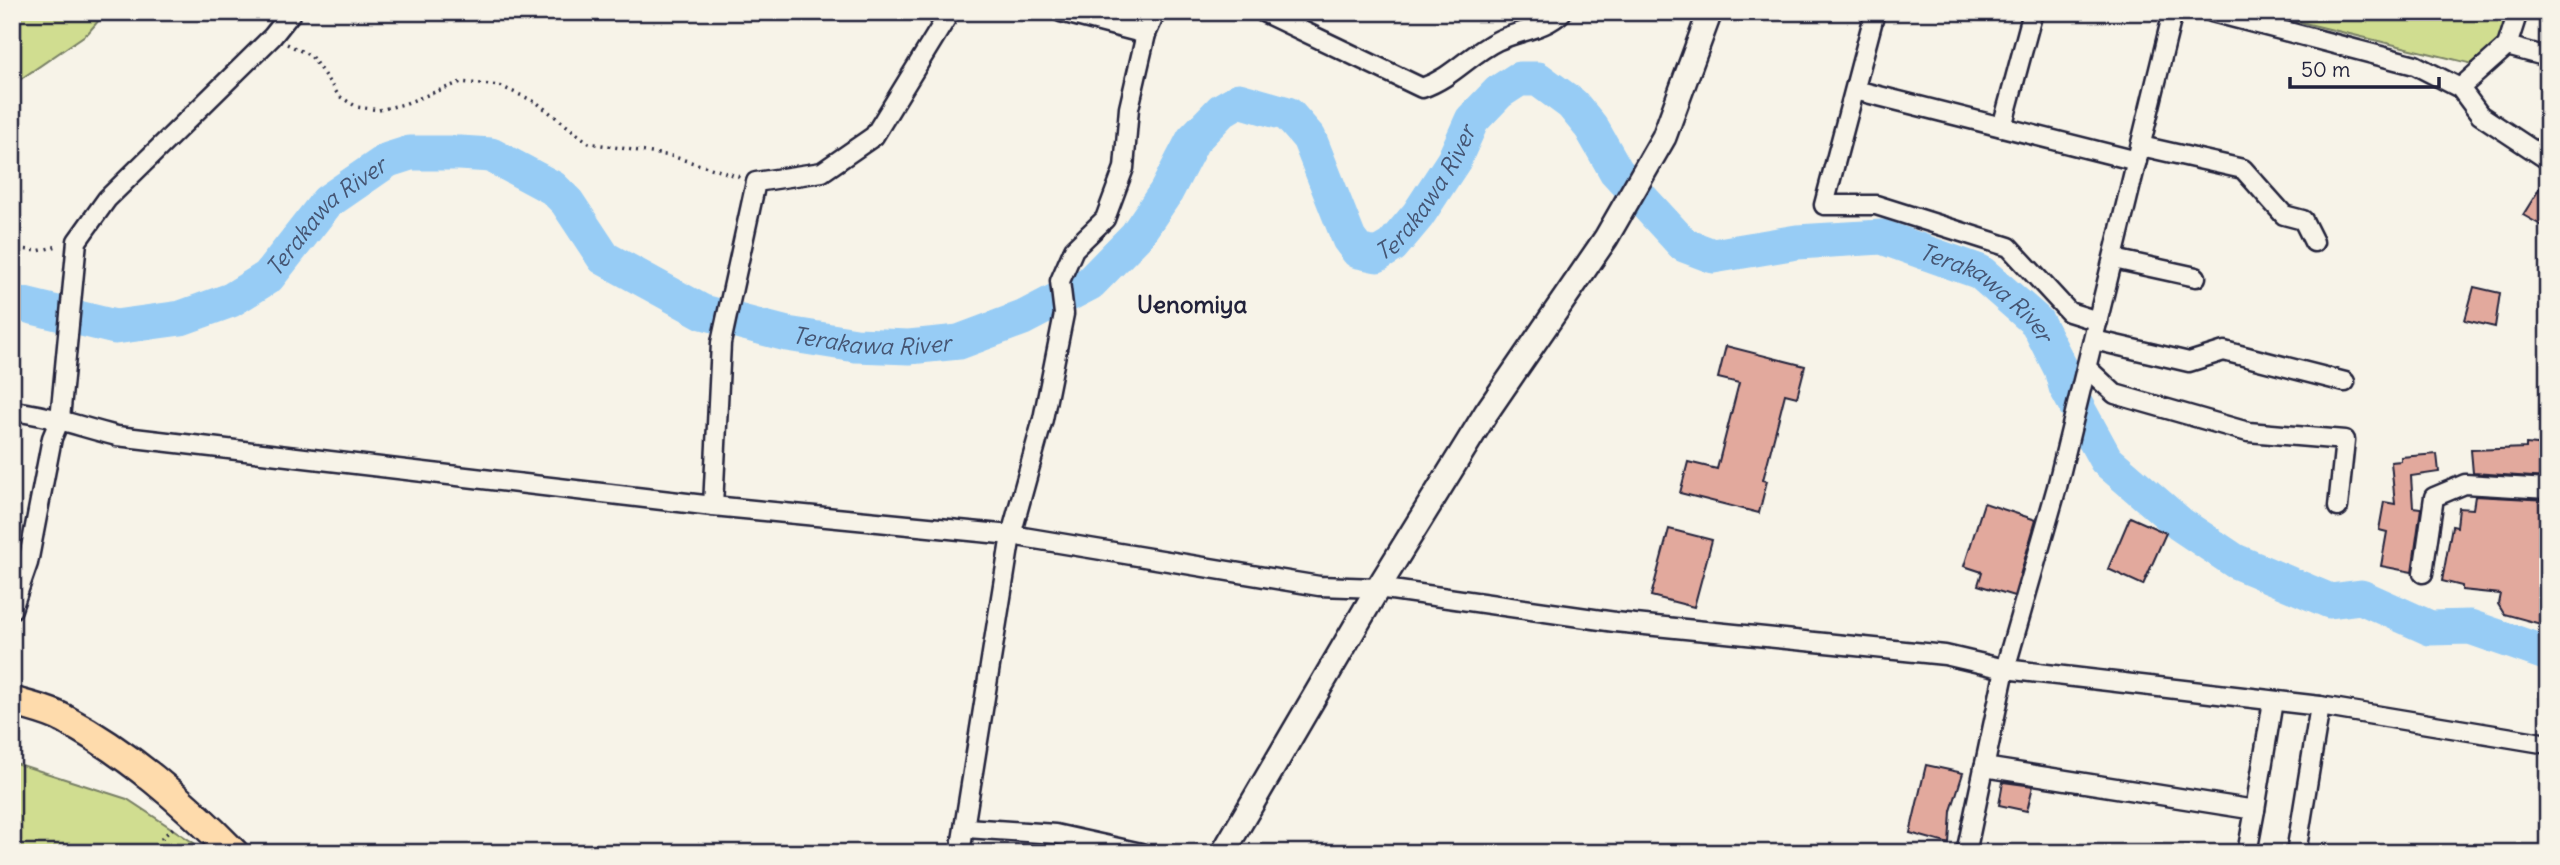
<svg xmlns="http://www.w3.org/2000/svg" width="2560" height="865" viewBox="0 0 2560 865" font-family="Delius,sans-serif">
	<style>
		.green { fill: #d0dd90; stroke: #798066; stroke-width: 2 }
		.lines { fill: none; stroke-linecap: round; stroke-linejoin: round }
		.river { stroke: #97ccf5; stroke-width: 35 }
		.building { fill: #e2a99d; stroke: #22223b; stroke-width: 2 }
		.minor-casing { stroke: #22223b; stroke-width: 23 }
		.tertiary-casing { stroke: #22223b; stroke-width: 28 }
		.primary-casing { stroke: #22223b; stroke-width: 33 }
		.path { stroke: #22223b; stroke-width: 3.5; stroke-dasharray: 2 5; stroke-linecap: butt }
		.minor { stroke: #f7f3e8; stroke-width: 18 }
		.tertiary { stroke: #f7f3e8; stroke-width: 23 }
		.primary { stroke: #fedbac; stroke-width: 28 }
		.labels { text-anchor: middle; stroke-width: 5; stroke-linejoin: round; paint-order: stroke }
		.water-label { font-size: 23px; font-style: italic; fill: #455573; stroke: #f7f3e8 }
		.quarter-label { font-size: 24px; font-weight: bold; fill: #22223b; stroke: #f7f3e8 }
	</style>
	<rect width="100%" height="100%" fill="#f7f3e8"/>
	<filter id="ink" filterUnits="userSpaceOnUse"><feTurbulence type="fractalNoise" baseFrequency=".0143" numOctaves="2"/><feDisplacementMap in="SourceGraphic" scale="14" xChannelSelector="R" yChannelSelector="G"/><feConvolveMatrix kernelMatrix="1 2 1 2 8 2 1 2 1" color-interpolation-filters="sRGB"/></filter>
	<g filter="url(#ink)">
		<g class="green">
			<polygon points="12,12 106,12 88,33 12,85"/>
			<polygon points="2259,12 2509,12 2493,59 2473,64"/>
			<polygon points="12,762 127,799 209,853 12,853"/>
		</g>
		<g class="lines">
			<path class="river" id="s1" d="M 12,302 L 115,327 L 181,318 L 231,300 L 268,277 L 327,202 L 388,160 L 410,153 L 460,153 L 491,155 L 553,188 L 567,202 L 604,258 L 703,312 L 787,334 L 856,345 L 909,347 L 959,342 L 1023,318 L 1090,283 L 1136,236 L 1166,192 L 1193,140 L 1222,110 L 1239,100 L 1288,114 L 1309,138 L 1349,239 L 1358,251 L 1377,255 L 1392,246 L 1418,215 L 1454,160 L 1472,120 L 1499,92 L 1519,79 L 1538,79 L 1572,104 L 1591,127 L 1616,171 L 1684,245 L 1713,256 L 1797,242 L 1882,237 L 1980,272 L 2037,322 L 2061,369 L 2066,387 L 2106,460 L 2180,524 L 2235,561 L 2330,601 L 2361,597 L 2430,628 L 2470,627 L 2548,654"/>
		</g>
		<g class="building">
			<polygon points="2548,175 2548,229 2523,215"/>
			<polygon points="2474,287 2500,293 2495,327 2465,320"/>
			<polygon points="1726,346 1805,366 1797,397 1785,394 1763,480 1767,481 1759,513 1680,493 1688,462 1717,469 1739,383 1718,378"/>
			<polygon points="2526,444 2548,446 2548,478 2473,473 2471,450 2526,448"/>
			<polygon points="2437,454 2439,472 2411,476 2413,507 2421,508 2412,572 2381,566 2387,532 2379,530 2384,502 2395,504 2391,462 2401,461 2401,457"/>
			<polygon points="2475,496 2548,500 2548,626 2504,614 2498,604 2500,594 2462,590 2462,586 2442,581 2452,526 2457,527 2459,508 2473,509"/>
			<polygon points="1984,503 2036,520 2014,596 1978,585 1982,572 1964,566"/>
			<polygon points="2130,517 2166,533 2143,585 2108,569"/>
			<polygon points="1669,529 1712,540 1694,607 1651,596"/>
			<polygon points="1926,765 1963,773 1951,811 1949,844 1910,833"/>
			<polygon points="2003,782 2033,786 2027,811 1999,805"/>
		</g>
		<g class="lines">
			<defs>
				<g id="minor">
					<polyline points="1061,12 1146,34"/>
					<path d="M 1263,12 L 1422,88 C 1452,78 1470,54 1497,41 C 1517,31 1546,29 1562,12"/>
					<polyline points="1875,12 1824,205 1876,205 2009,247 2069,312 2098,321"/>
					<polyline points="2212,12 2415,65 2460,88 2480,115 2548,160"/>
					<polyline points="2507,46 2548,57"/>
					<polyline points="2460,88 2507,46 2518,12"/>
					<polyline points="1855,90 2137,161"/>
					<polyline points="2002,127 2033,12"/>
					<polyline points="2141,146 2243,169 2284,215 2303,220 2314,242"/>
					<polyline points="2114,259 2196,277"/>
					<polyline points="2094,340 2189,362 2224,351 2345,382"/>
					<polyline points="2087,368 2115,394 2248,432 2345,440 2338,507"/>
					<path d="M 12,411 C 49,415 81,427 117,436 L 713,506 L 1011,535 L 1319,586 L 1378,588 L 1615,622 L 1945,655 L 2005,669 L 2320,706 L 2548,744"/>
					<polyline points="713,506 721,343 756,182 822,172 874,136 950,12"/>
					<polyline points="2423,573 2434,497 2465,484 2548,489"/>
					<polyline points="12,609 28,563 52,438 60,419 77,241 107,199 272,37 292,12"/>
					<polyline points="1984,767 2255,810 2273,701"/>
					<polyline points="966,828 1055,834 1141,853"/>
					<polyline points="960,853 1011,535 1043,419 1064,314 1060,281 1074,249 1105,219 1124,168 1129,108 1146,34 1156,12"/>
					<polyline points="1966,853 2005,669 2057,487 2173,12"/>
					<polyline points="2247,853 2255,810"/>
					<polyline points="2296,853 2320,706"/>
				</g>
				<polyline id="tertiary" points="1223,853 1378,588 1486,413 1606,238 1664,137 1710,12"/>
				<path id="primary" d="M 12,701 C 29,707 48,710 64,719 C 128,753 183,801 234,853"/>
			</defs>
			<use href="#minor" class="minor-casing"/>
			<use href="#tertiary" class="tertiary-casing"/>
			<use href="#primary" class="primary-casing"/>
			<g class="path">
				<polyline points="287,44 311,56 339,96 357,107 379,110 404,104 461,82 500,86 536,102 589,143 671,156 740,177"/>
				<polyline points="12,248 38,251 58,246"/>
				<polyline points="165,853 162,838 175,826"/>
			</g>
			<use href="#minor" class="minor"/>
			<use href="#tertiary" class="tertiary"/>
			<use href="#primary" class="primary"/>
		</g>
	</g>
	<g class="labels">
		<g class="water-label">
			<text dy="8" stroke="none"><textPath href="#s1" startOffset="1762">Terakawa River</textPath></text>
			<text dy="8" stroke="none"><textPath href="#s1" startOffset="354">Terakawa River</textPath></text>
			<text dy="8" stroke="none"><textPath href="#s1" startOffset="2476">Terakawa River</textPath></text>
			<text dy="8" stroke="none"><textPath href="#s1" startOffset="985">Terakawa River</textPath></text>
		</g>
		<g class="quarter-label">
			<text x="1192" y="313">Uenomiya</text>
		</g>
	</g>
	<rect width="2560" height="865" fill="none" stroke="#f7f3e8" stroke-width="42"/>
	<rect x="21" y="21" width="2518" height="823" fill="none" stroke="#22223b" stroke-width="2.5" filter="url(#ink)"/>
	<path d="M2290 77v10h149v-10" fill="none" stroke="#22223b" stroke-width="3.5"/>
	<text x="2301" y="77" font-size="21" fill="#22223b" stroke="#f7f3e8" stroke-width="5" paint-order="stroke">50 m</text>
</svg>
